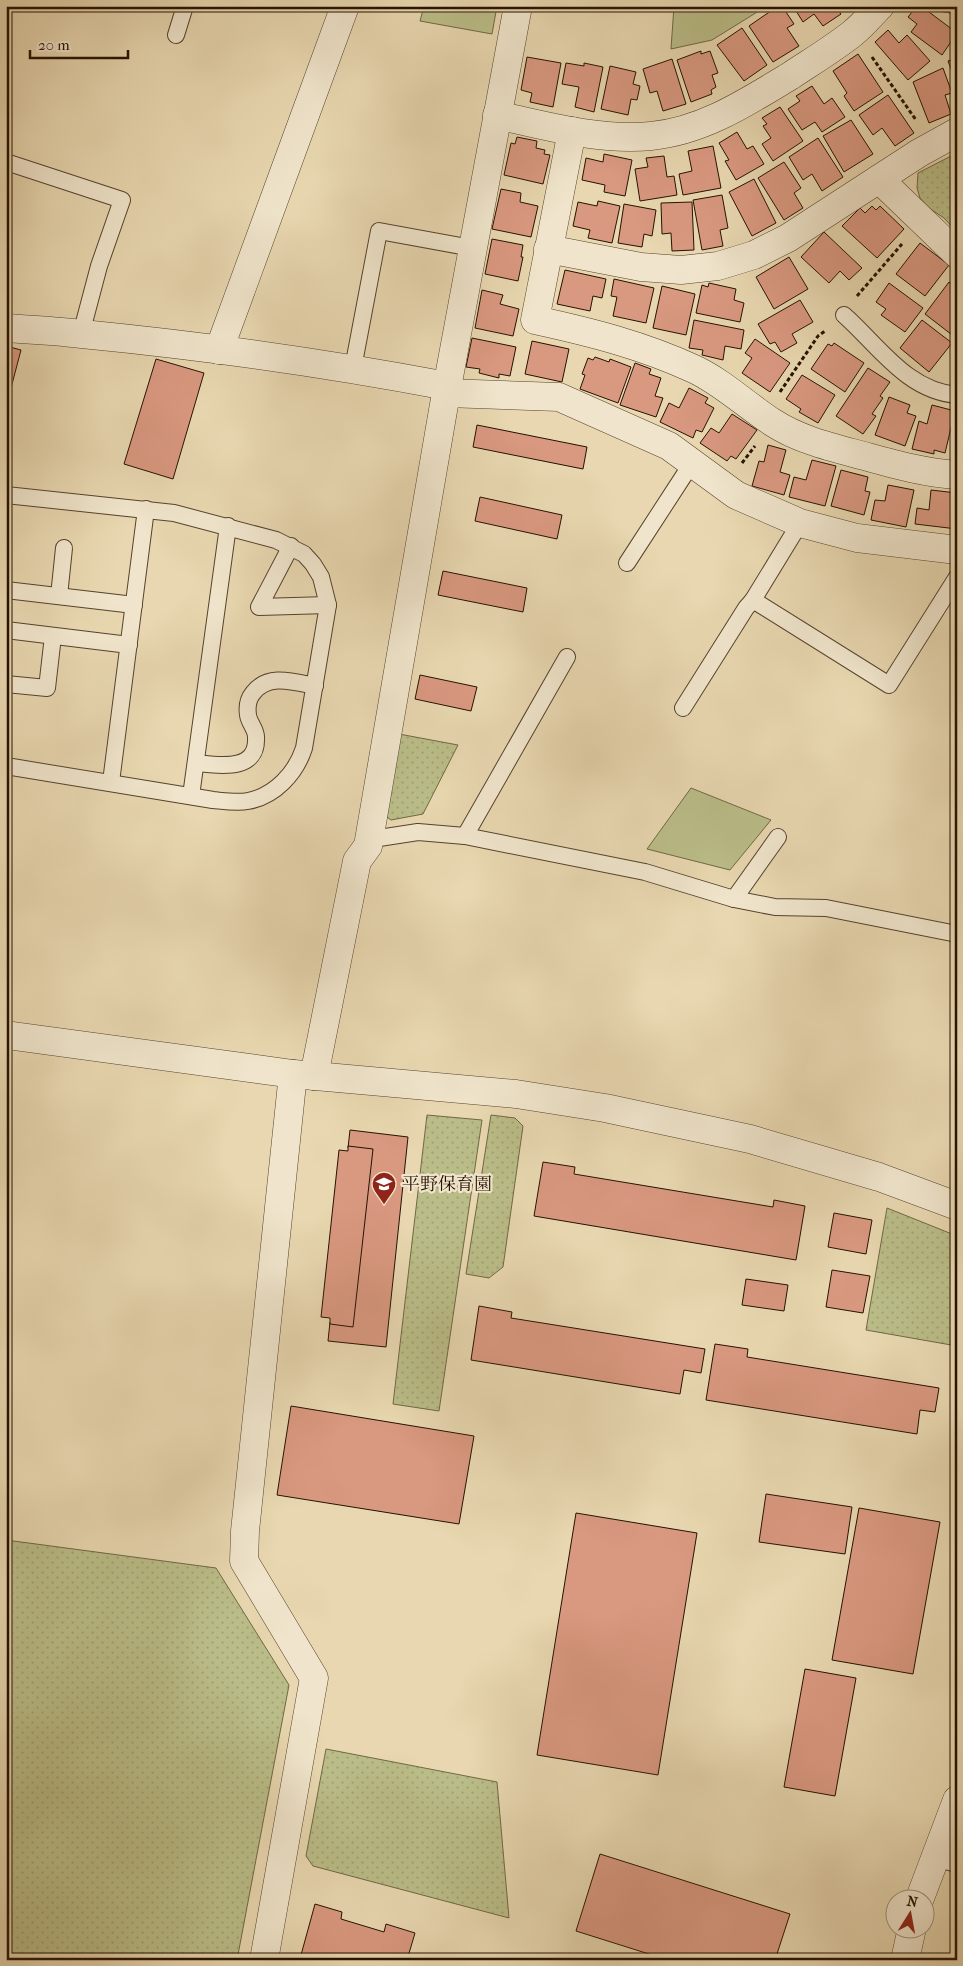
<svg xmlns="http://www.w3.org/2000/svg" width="963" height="1966" viewBox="0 0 963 1966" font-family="'IM FELL French Canon','Noto Serif JP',serif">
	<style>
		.grass { fill: #babd88; stroke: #706844 }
		.park { fill: url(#park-dots); stroke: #706844 }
		.building { fill: #d99880; stroke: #251200 }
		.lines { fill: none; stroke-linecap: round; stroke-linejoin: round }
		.service-casing { stroke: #56432c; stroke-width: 18 }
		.minor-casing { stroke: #56432c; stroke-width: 29 }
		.path { stroke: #251200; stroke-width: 3; stroke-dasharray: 4 2.5; stroke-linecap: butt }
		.service { stroke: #f0e5cc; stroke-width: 16 }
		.minor { stroke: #f0e5cc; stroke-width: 28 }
		.labels { text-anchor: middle; stroke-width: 4.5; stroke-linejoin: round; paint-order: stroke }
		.poi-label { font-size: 18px; fill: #251200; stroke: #f0e5cc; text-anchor: start }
	</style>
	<defs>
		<pattern id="park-dots" width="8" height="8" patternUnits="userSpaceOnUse" patternTransform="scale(1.25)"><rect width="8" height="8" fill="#babd88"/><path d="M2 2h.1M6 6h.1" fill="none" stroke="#a0a174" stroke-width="1.8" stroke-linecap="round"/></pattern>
	</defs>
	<rect width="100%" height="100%" fill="#e8d7b0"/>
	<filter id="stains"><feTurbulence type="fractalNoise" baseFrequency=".004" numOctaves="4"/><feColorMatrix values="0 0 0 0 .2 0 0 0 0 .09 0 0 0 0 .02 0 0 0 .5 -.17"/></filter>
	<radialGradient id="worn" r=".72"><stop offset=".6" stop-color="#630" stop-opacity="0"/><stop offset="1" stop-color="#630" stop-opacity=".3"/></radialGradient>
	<g class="grass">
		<polygon points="424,6 497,6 492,34 420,21"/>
		<polygon points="674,6 767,6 712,40 671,49"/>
		<polygon points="691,788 771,820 730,870 647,849"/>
	</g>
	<g class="park">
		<polygon points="957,153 957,232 944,218 929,208 920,198 917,188 918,173"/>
		<polygon points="399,734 458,745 423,814 391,820 384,815"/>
		<polygon points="427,1115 482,1120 439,1411 393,1404"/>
		<polygon points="491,1115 515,1118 523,1126 503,1267 489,1278 466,1274"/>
		<polygon points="887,1208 957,1236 957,1346 866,1330"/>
		<polygon points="6,1540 216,1568 289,1685 237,1960 6,1960"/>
		<polygon points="326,1749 497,1782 509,1918 313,1866 306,1856"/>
	</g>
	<g class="building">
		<polygon points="778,6 782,6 794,24 787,28 799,46 773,62 749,26"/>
		<polygon points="793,6 836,6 841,14 823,26 814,14 803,22"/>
		<polygon points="917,6 921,6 957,33 942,55 911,32 917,24 908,17"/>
		<polygon points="933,6 957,6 957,14 932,10"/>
		<polygon points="742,28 767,65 744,81 717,45"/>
		<polygon points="888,30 899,43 907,35 930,61 908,80 875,42"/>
		<polygon points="701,51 701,54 710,51 718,73 712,75 716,87 711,90 712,94 691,102 677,60"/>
		<polygon points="858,54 883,92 854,111 844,96 847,93 833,71"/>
		<polygon points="527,57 561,63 553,107 530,102 532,93 521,90"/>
		<polygon points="957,58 957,85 948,61"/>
		<polygon points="672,59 686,104 663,111 657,91 650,93 643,69"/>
		<polygon points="566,63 584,66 584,63 603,67 594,112 575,107 579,87 562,84"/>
		<polygon points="610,66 636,72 633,84 640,86 637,100 631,99 628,115 601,109"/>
		<polygon points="943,68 952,93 945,95 951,114 929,123 913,82"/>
		<polygon points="812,86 824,104 832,98 845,117 822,132 815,122 802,130 788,109 800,101 796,96"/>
		<polygon points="888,95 914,133 895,146 882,128 873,135 859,115"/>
		<polygon points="780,107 803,141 773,161 762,144 771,138 763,126 767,124 762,118"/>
		<polygon points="851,120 873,154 844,172 823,136"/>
		<polygon points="737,132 747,149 753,146 764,164 736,180 725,161 729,160 719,143"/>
		<polygon points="517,137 537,141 536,148 545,150 544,154 550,155 543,184 504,175 511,143 515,144"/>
		<polygon points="818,138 843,177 822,191 812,174 803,180 789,157"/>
		<polygon points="713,146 721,188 683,195 679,174 692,171 688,151"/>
		<polygon points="604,154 632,160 625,196 604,192 605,185 582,180 586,158 603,162"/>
		<polygon points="664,156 667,177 674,176 677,195 640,201 635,169 648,167 646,158"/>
		<polygon points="784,162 801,188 794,193 803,208 784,220 758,178"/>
		<polygon points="754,179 776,223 752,236 729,192"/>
		<polygon points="501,189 521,193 520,202 538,206 531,237 492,229"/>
		<polygon points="722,195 728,228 720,230 723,246 702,250 693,200"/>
		<polygon points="598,201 620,206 612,243 588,238 590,230 573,226 578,202 597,206"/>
		<polygon points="692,202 694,250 672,251 671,233 662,234 661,203"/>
		<polygon points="624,204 656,210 652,236 644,234 642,247 618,243"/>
		<polygon points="872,206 876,210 880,206 904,229 877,258 842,226 860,208 865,213"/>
		<polygon points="824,232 862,268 849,280 840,271 829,283 801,257"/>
		<polygon points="492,239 523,245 521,257 523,257 518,281 485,274"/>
		<polygon points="920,243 949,265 925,296 896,274"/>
		<polygon points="789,257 808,289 774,309 756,277"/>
		<polygon points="565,270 606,279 602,298 593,296 590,311 557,304"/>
		<polygon points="614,279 654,288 646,323 613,316 617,297 611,296"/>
		<polygon points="949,282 957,288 956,338 925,314"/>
		<polygon points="709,283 736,289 734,300 744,303 740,322 696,313 702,285 708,287"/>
		<polygon points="889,283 923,308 905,332 881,315 886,309 876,302"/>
		<polygon points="662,286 695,294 686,335 653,328"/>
		<polygon points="482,290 503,295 500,304 519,309 513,336 475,328"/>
		<polygon points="800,300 813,322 792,334 797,343 781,352 775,342 770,344 758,324"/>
		<polygon points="694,320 744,330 741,349 725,346 723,360 702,355 703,350 689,348"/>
		<polygon points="922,320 952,343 929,372 900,348"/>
		<polygon points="472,338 516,347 510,376 499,374 499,378 479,373 480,369 466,367"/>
		<polygon points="755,339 790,363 770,392 742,373 752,358 745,353"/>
		<polygon points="532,341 569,349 562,382 525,374"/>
		<polygon points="834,343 864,363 845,392 811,369 828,344 832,346"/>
		<polygon points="6,346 21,350 6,407"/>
		<polygon points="595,357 609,362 610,359 631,367 618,403 580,389 585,375 582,374 588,358 593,360"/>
		<polygon points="156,359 204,373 173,479 124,464"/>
		<polygon points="635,363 651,369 649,374 661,378 655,396 663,398 656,417 620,405"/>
		<polygon points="868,368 890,382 880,396 883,398 872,414 876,416 863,434 836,416"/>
		<polygon points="802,375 835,395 818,423 799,412 801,409 786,399"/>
		<polygon points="689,388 708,398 705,403 714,408 702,432 696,430 693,438 660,422 669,403 679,408"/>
		<polygon points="889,397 910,405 907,413 916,416 905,446 875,435"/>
		<polygon points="932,405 955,411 945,453 934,450 934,454 912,449 919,421 927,424"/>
		<polygon points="732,414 757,430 736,459 731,456 727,461 700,443 711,428 719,433"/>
		<polygon points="957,418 957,454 954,453"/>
		<polygon points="477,425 587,447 583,469 473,447"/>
		<polygon points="768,445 786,450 780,472 790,475 784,495 752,486 759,461 764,462"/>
		<polygon points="812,460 836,466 825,506 789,497 794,477 806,480"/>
		<polygon points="841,470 868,477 865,491 870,492 864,515 831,506"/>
		<polygon points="888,485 914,490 906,527 871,520 875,500 885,501"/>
		<polygon points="931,490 957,493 957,529 915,524 917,508 929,510"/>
		<polygon points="480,497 562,515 557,539 475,521"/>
		<polygon points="443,571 527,588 523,612 438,595"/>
		<polygon points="420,675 477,687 471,711 415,699"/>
		<polygon points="350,1130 408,1137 386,1347 328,1341 330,1322 346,1324 364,1150 348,1148"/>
		<polygon points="348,1146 373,1149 353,1327 330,1324 330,1318 321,1317 339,1150 348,1151"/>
		<polygon points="543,1162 575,1167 574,1174 773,1207 774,1200 805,1206 796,1260 534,1216"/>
		<polygon points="834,1213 872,1220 866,1254 828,1247"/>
		<polygon points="832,1270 870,1276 863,1313 826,1307"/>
		<polygon points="746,1279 788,1285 784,1311 742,1305"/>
		<polygon points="479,1306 512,1312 511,1318 705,1349 701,1373 684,1370 680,1394 471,1360"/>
		<polygon points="715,1344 748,1349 747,1357 939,1388 935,1412 920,1410 917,1434 706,1400"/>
		<polygon points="291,1406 474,1436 459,1524 277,1495"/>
		<polygon points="766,1494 852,1507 845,1554 759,1542"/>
		<polygon points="859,1508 940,1522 913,1674 832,1660"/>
		<polygon points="576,1513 697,1533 658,1775 537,1755"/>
		<polygon points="805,1669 856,1678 835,1796 784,1787"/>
		<polygon points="600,1854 790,1914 775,1960 668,1960 576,1931"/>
		<polygon points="315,1904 342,1912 341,1919 384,1932 386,1924 415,1933 407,1960 316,1960 301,1955"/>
	</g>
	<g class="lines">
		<defs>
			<g id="service">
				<polyline points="176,35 185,6"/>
				<polyline points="6,162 122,200 99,266 81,334"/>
				<path d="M 844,315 C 879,346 907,391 957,395"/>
				<polyline points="353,368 379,231 472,248"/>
				<path d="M 6,495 L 174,513 L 276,540 L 304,554 L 313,564 L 321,577 L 328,605 L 304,748 C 296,773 275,796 248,801 C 237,803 224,801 213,800 L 6,766"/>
				<polyline points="800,523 753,600 889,685 957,577"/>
				<polyline points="291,546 259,607 328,605"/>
				<polyline points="627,563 692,463"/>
				<polyline points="6,590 134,605"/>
				<polyline points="59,596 64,548"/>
				<polyline points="6,630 129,645"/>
				<polyline points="6,684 47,688 53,636"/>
				<polyline points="683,708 746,608 753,600"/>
				<path d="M 196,763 C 217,765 258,773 256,737 C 256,729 249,723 248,715 C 247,708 248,699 253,693 C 268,673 294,682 315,686"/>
				<polyline points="111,782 146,509"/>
				<polyline points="191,796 228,526"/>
				<polyline points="465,836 567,657"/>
				<polyline points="368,846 379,838 418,832 465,836 645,872 734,899 775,907 826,908 957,934"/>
				<polyline points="734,899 778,837"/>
				<polyline points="934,1858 957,1864"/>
			</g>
			<g id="minor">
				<path d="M 497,115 C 546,126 600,141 651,136 C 703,131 747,102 790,76 C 811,62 833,49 853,33 C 863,25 871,15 880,6"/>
				<path d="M 572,131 L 535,320 C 590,332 642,345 694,369 C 722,382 746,405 772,422 C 801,441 835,448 868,457 C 897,465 926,473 957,475"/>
				<polyline points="879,179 957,254"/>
				<polyline points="548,249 641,267 681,270 718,266 754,255 788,238 919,153 957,132"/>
				<path d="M 6,328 C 31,330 57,331 82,334 C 205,346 326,363 447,386"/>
				<polyline points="219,350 345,6"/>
				<polyline points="446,393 559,397 669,446 736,495 800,523 857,538 957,550"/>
				<polyline points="6,1035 293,1074 516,1094 605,1108 750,1139 879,1177 957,1206"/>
				<polyline points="314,1076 357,861 368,846 446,393 518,6"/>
				<polyline points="920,1898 957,1800"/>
				<polyline points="264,1960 314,1678 244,1561 245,1531 293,1074"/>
				<polyline points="905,1960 912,1928"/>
			</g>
		</defs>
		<use href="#service" class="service-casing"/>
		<use href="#minor" class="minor-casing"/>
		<g class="path">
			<polyline points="872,57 916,120"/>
			<polyline points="857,296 902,244"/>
			<polyline points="780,392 818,336 825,331"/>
			<polyline points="742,463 755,446"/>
		</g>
		<use href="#service" class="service"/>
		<use href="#minor" class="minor"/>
	</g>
	<defs>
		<symbol id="school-pin" viewBox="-11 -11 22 30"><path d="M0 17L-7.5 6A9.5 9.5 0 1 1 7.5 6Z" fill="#8f2418" stroke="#f0e5cc"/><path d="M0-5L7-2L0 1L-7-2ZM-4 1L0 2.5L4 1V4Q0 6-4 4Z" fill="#fff"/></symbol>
	</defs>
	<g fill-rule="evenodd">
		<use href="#school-pin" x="370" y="1170" width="28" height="38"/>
	</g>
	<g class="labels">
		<g class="poi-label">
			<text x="402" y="1190">平野保育園</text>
		</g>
	</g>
	<rect width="963" height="1966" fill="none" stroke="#e8d7b0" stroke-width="25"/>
	<rect x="8" y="8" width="948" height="1951" fill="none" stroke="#251200" stroke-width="2.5"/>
	<rect x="12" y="12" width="938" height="1941" fill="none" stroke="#251200"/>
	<g transform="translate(910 1914) rotate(11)"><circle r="24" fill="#f0e5cc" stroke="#9f917a"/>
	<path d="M0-4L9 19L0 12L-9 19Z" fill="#8f2418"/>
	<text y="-8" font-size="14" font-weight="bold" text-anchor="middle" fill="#251200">N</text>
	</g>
	<path d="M30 50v8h98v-8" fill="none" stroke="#251200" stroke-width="2.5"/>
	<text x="38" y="50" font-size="15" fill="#251200" stroke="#f0e5cc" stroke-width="4" paint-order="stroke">20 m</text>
	<rect width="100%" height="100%" filter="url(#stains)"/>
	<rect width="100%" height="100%" fill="url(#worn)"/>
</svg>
